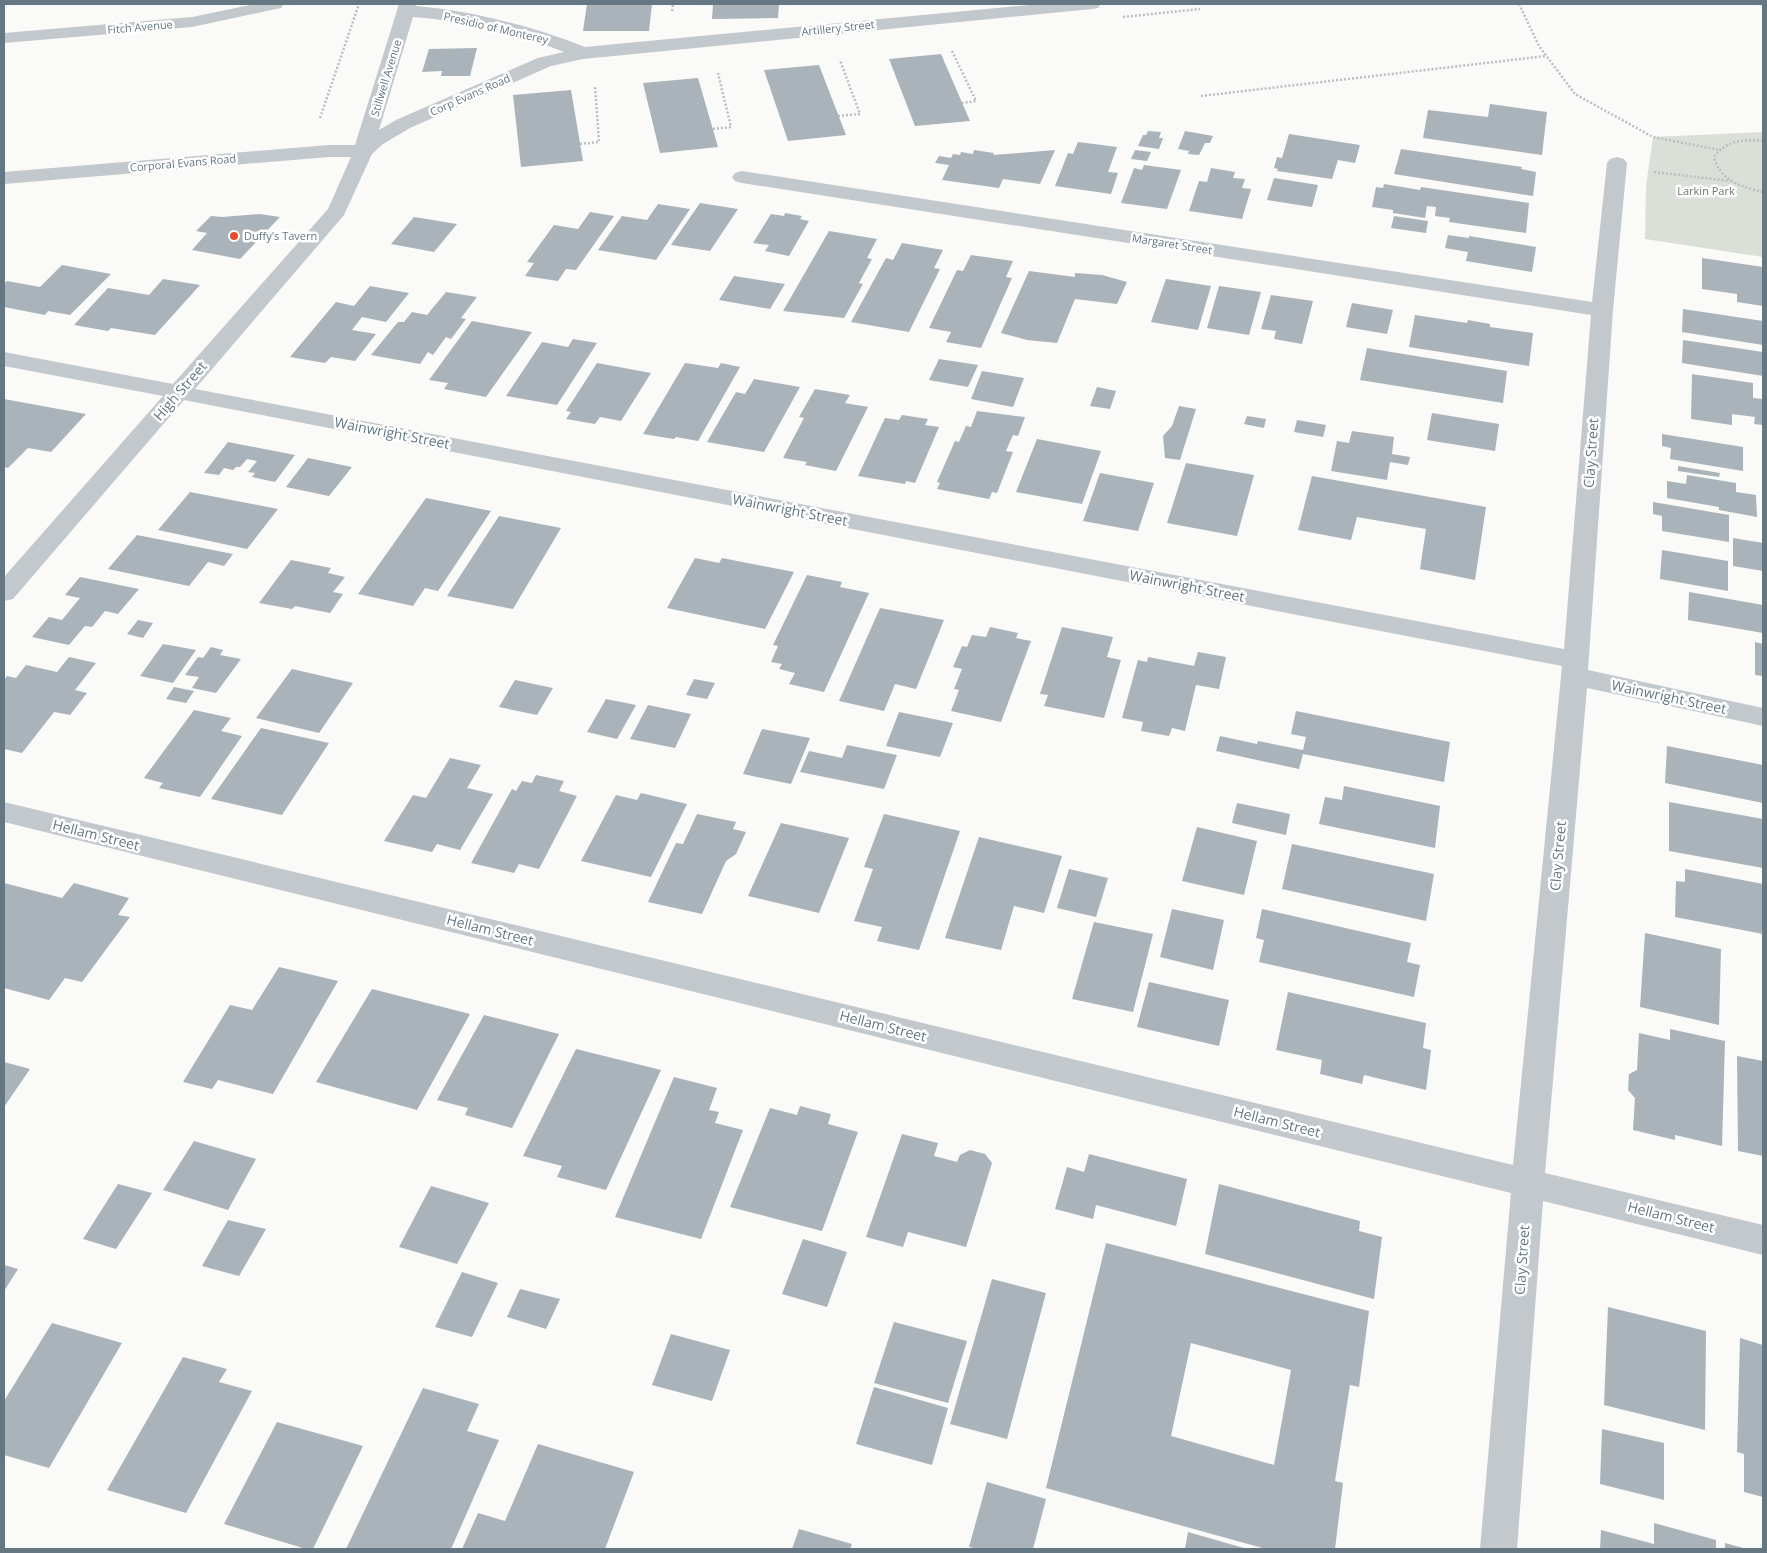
<svg xmlns="http://www.w3.org/2000/svg" width="1767" height="1553" viewBox="0 0 1767 1553" font-family="'Open Sans',sans-serif">
	<style>
		.green { fill: #dadfd7 }
		.building { fill: #aab3b9; fill-rule: evenodd }
		.lines { fill: none; stroke-linecap: round; stroke-linejoin: round }
		.path { stroke: #bbbfc2; stroke-width: 2.5; stroke-dasharray: 2 2; stroke-linecap: butt }
		.minor { fill: #c3c8cc; fill-rule: evenodd }
		.poi-dot { fill: #e54f2d; stroke: #fff; stroke-width: 2 }
		.labels { text-anchor: middle; stroke-width: 5; stroke-linejoin: round; paint-order: stroke }
		.far-street-label { font-size: 11px; fill: #657783; stroke: #fff }
		.far-park-label { font-size: 11px; fill: #697a64; stroke: #fff }
		.far-poi-label { font-size: 11px; fill: #657783; stroke: #fff; text-anchor: start }
		.street-label { font-size: 14px; fill: #657783; stroke: #fff }
	</style>
	<rect width="100%" height="100%" fill="#fafaf8"/>
	<polygon class="green" points="1763,132 1763,257 1645,239 1646,186 1653,137"/>
	<g class="building">
		<polygon points="587,4 652,4 649,31 583,31"/>
		<polygon points="713,4 779,4 778,18 712,19"/>
		<polygon points="477,48 470,76 441,76 442,71 422,72 429,49"/>
		<polygon points="941,54 970,121 915,126 889,59"/>
		<polygon points="819,65 846,135 788,141 764,70"/>
		<polygon points="698,78 718,147 660,153 643,83"/>
		<polygon points="571,90 583,161 521,167 513,95"/>
		<polygon points="1490,104 1547,112 1542,155 1423,138 1428,110 1488,117"/>
		<polygon points="1148,131 1161,132 1159,138 1163,138 1159,149 1138,146 1143,135 1146,135"/>
		<polygon points="1185,131 1213,136 1210,143 1205,143 1199,155 1188,154 1189,151 1178,149"/>
		<polygon points="1289,134 1360,145 1355,163 1338,160 1332,179 1277,171 1278,169 1274,168 1277,157 1282,158"/>
		<polygon points="1078,142 1117,147 1108,172 1118,173 1111,194 1055,186 1068,153 1073,154"/>
		<polygon points="1401,149 1522,167 1521,169 1536,172 1533,196 1394,174"/>
		<polygon points="974,150 994,153 993,155 1055,150 1040,184 1003,179 999,188 942,180 949,165 935,163 939,156 951,158 953,154 960,155 961,152 973,154"/>
		<polygon points="1135,150 1151,152 1147,161 1131,159"/>
		<polygon points="1144,165 1181,170 1167,209 1121,203 1134,168 1142,170"/>
		<polygon points="1211,168 1235,172 1233,178 1245,179 1242,188 1251,189 1242,219 1189,211 1199,181 1207,182"/>
		<polygon points="1274,178 1318,185 1312,207 1267,200"/>
		<polygon points="1384,184 1420,190 1421,187 1529,203 1526,233 1449,222 1450,218 1435,216 1436,207 1427,206 1425,218 1393,213 1393,210 1372,207 1376,187 1383,188"/>
		<polygon points="700,203 738,209 710,251 671,245"/>
		<polygon points="658,204 690,209 656,260 598,250 622,216 647,220"/>
		<polygon points="590,212 614,216 576,270 566,269 558,281 525,276 534,263 527,262 554,225 578,229"/>
		<polygon points="785,213 802,216 800,219 809,221 789,256 765,251 769,245 753,243 771,214 784,216"/>
		<polygon points="260,214 280,217 240,259 192,250 207,233 196,231 211,216 222,217"/>
		<polygon points="1394,216 1428,221 1426,233 1391,228"/>
		<polygon points="414,217 457,224 434,252 391,244"/>
		<polygon points="829,231 877,239 867,258 872,259 859,283 863,284 844,318 783,311"/>
		<polygon points="1448,235 1469,238 1469,236 1536,247 1532,272 1466,261 1468,252 1445,248"/>
		<polygon points="902,243 943,250 934,268 940,269 909,332 851,322 886,258 893,260"/>
		<polygon points="971,255 1013,261 1006,277 1012,278 981,348 946,342 951,332 929,328 957,270 963,271"/>
		<polygon points="1702,258 1763,267 1763,306 1737,302 1737,294 1702,289"/>
		<polygon points="62,265 111,274 70,315 48,311 45,315 4,307 4,284 7,281 40,287"/>
		<polygon points="1029,271 1075,277 1075,273 1102,275 1127,282 1117,304 1075,299 1057,343 1027,340 1001,333"/>
		<polygon points="734,276 785,284 770,309 719,300"/>
		<polygon points="163,279 200,285 155,335 111,328 108,331 74,325 108,288 149,295"/>
		<polygon points="1166,279 1211,286 1198,330 1151,322"/>
		<polygon points="370,286 409,293 386,322 362,317 352,330 376,334 355,361 331,357 325,363 290,357 336,302 354,306"/>
		<polygon points="1219,286 1261,292 1249,335 1207,328"/>
		<polygon points="446,292 477,297 461,318 466,319 451,339 446,337 433,355 428,352 420,364 371,355 398,322 404,322 412,312 427,315"/>
		<polygon points="1271,295 1313,301 1302,344 1274,339 1276,331 1261,329"/>
		<polygon points="1352,303 1393,310 1387,334 1346,327"/>
		<polygon points="1683,309 1763,321 1763,345 1682,332"/>
		<polygon points="1415,315 1467,323 1468,320 1490,324 1490,327 1533,333 1529,366 1409,347"/>
		<polygon points="472,321 532,332 486,397 444,389 448,383 429,380"/>
		<polygon points="573,339 597,343 557,405 506,396 542,342 568,347"/>
		<polygon points="1683,340 1763,352 1763,376 1682,363"/>
		<polygon points="1367,348 1507,371 1503,403 1360,380"/>
		<polygon points="939,359 978,365 968,387 929,380"/>
		<polygon points="597,363 651,373 621,421 600,417 595,424 566,419 571,412 566,411"/>
		<polygon points="685,363 718,368 721,363 740,367 698,441 676,437 674,439 643,434"/>
		<polygon points="982,371 1024,378 1013,407 971,399"/>
		<polygon points="1692,374 1753,383 1753,398 1763,399 1763,425 1754,424 1755,417 1732,414 1732,425 1691,419"/>
		<polygon points="754,379 800,387 764,452 707,442 736,392 745,394"/>
		<polygon points="1097,387 1116,391 1110,409 1090,406"/>
		<polygon points="815,389 850,395 845,403 868,407 836,471 805,465 807,462 783,458 804,418 799,417"/>
		<polygon points="4,399 86,414 51,452 28,448 8,468 4,467"/>
		<polygon points="1179,406 1196,409 1180,460 1165,458 1163,436 1172,426"/>
		<polygon points="977,411 1025,417 1018,436 1013,435 1006,451 1013,452 997,493 992,492 989,499 937,489 940,483 937,482 955,441 959,442 966,426 971,427"/>
		<polygon points="1432,413 1499,424 1495,451 1427,440"/>
		<polygon points="902,415 928,419 925,425 939,427 915,483 906,481 905,484 858,476 885,418 899,420"/>
		<polygon points="1247,416 1266,419 1264,428 1244,424"/>
		<polygon points="1297,420 1326,425 1323,437 1294,432"/>
		<polygon points="1352,431 1394,437 1392,454 1410,457 1408,465 1390,462 1387,480 1331,471 1337,441 1349,443"/>
		<polygon points="1662,434 1743,447 1743,471 1670,459 1671,448 1662,446"/>
		<polygon points="1037,439 1101,451 1082,504 1016,492"/>
		<polygon points="228,442 295,455 275,482 252,477 255,473 248,472 257,461 247,459 240,467 236,467 233,470 224,468 219,475 204,473"/>
		<polygon points="308,458 352,467 329,496 286,487"/>
		<polygon points="1186,463 1254,475 1237,536 1167,523"/>
		<polygon points="1678,466 1720,473 1719,477 1678,471"/>
		<polygon points="1100,473 1154,483 1138,531 1083,521"/>
		<polygon points="1687,475 1736,483 1736,492 1756,495 1757,517 1719,510 1719,507 1667,498 1667,481 1686,484"/>
		<polygon points="1312,476 1486,507 1475,580 1420,569 1426,529 1357,517 1351,540 1298,530"/>
		<polygon points="190,492 278,509 247,549 158,530"/>
		<polygon points="426,498 491,511 438,591 425,588 413,606 358,594"/>
		<polygon points="1653,502 1729,515 1729,542 1662,531 1662,516 1653,514"/>
		<polygon points="499,516 561,528 513,609 447,596"/>
		<polygon points="137,535 233,554 224,566 208,562 189,586 108,569"/>
		<polygon points="1733,538 1763,543 1763,571 1733,566"/>
		<polygon points="1662,550 1728,561 1728,591 1660,579"/>
		<polygon points="695,558 719,563 722,558 794,572 765,629 667,608"/>
		<polygon points="291,560 331,568 328,573 345,577 333,592 343,594 330,613 295,606 292,609 259,603"/>
		<polygon points="807,575 842,582 840,587 869,593 824,692 789,684 795,673 779,669 782,664 771,662 778,646 773,645"/>
		<polygon points="80,577 139,589 118,614 105,611 92,627 85,626 69,645 32,637 49,617 62,620 80,598 65,595"/>
		<polygon points="1689,592 1763,605 1763,633 1688,620"/>
		<polygon points="880,608 944,620 916,689 895,684 884,711 839,701"/>
		<polygon points="138,620 153,623 143,638 127,634"/>
		<polygon points="990,627 1018,633 1016,638 1031,641 1001,722 951,711 959,690 954,689 962,669 953,667 962,646 967,647 972,635 986,637"/>
		<polygon points="1062,627 1113,637 1107,657 1121,660 1104,718 1044,706 1048,695 1040,694"/>
		<polygon points="1755,642 1763,644 1763,676 1755,675"/>
		<polygon points="163,644 196,650 173,683 140,676"/>
		<polygon points="211,647 223,650 220,655 241,659 216,693 192,688 199,677 185,675 198,657 203,658"/>
		<polygon points="1198,652 1226,657 1219,689 1196,685 1185,731 1172,728 1169,736 1141,731 1143,722 1122,718 1138,660 1147,662 1148,657 1194,666"/>
		<polygon points="69,657 96,663 75,690 87,693 70,715 54,712 22,753 4,749 4,680 7,676 16,678 26,665 57,672"/>
		<polygon points="292,669 353,683 319,733 256,718"/>
		<polygon points="694,679 715,683 707,699 686,695"/>
		<polygon points="515,680 553,688 537,715 499,707"/>
		<polygon points="174,687 194,691 186,703 166,699"/>
		<polygon points="606,699 636,705 617,739 587,732"/>
		<polygon points="648,705 691,714 675,748 630,739"/>
		<polygon points="194,710 231,718 221,731 242,736 200,797 159,788 163,783 144,778"/>
		<polygon points="1296,711 1450,742 1444,782 1303,754 1299,769 1216,751 1220,736 1257,744 1258,741 1303,750 1306,737 1291,734"/>
		<polygon points="899,712 953,723 940,757 886,746"/>
		<polygon points="261,728 329,743 282,815 211,799"/>
		<polygon points="762,729 810,738 791,784 743,774"/>
		<polygon points="847,745 897,755 884,789 800,772 809,751 842,758"/>
		<polygon points="1667,746 1763,765 1763,803 1665,783"/>
		<polygon points="450,758 481,765 467,788 493,794 460,850 437,844 432,852 384,841 413,795 426,798"/>
		<polygon points="536,775 564,781 559,791 577,796 539,869 519,864 514,873 471,863 512,789 516,791 522,781 532,783"/>
		<polygon points="1344,786 1440,806 1435,848 1319,824 1325,797 1342,800"/>
		<polygon points="641,793 687,804 651,877 581,861 616,795 637,800"/>
		<polygon points="1669,802 1763,819 1763,868 1669,851"/>
		<polygon points="1237,803 1290,814 1286,835 1232,823"/>
		<polygon points="697,814 736,822 733,829 746,832 736,854 726,861 702,914 648,902 676,843 683,844"/>
		<polygon points="884,814 960,831 919,950 877,941 882,927 854,921 873,869 864,867"/>
		<polygon points="781,823 849,838 819,913 748,896"/>
		<polygon points="1197,827 1257,841 1244,895 1182,881"/>
		<polygon points="979,837 1062,856 1044,913 1014,906 1001,950 945,938"/>
		<polygon points="1292,844 1434,874 1426,921 1282,889"/>
		<polygon points="1069,869 1108,878 1096,917 1057,908"/>
		<polygon points="1685,869 1763,884 1763,934 1675,917 1676,881 1685,882"/>
		<polygon points="4,883 62,898 74,883 129,898 118,915 130,917 82,982 65,978 49,1000 4,988"/>
		<polygon points="1172,909 1224,920 1213,970 1160,957"/>
		<polygon points="1262,909 1411,943 1407,962 1420,965 1414,997 1259,962 1264,940 1256,938"/>
		<polygon points="1094,922 1153,934 1133,1012 1072,999"/>
		<polygon points="1645,933 1721,949 1719,1025 1640,1007"/>
		<polygon points="279,967 338,981 273,1094 218,1080 212,1089 183,1082 230,1005 252,1010"/>
		<polygon points="1149,982 1229,1000 1219,1046 1137,1027"/>
		<polygon points="372,989 470,1014 417,1110 316,1082"/>
		<polygon points="1288,992 1426,1023 1423,1048 1431,1050 1426,1090 1364,1075 1362,1084 1320,1074 1322,1060 1276,1050"/>
		<polygon points="484,1015 559,1034 512,1128 465,1115 468,1108 437,1100"/>
		<polygon points="1670,1029 1725,1041 1722,1146 1675,1135 1675,1140 1633,1130 1635,1098 1628,1090 1629,1074 1637,1070 1639,1033 1670,1040"/>
		<polygon points="576,1049 661,1070 606,1190 557,1177 562,1166 523,1156"/>
		<polygon points="1737,1056 1763,1061 1763,1156 1738,1151"/>
		<polygon points="4,1062 30,1069 4,1107"/>
		<polygon points="674,1077 717,1088 709,1110 719,1112 715,1123 743,1130 701,1239 615,1217"/>
		<polygon points="800,1106 831,1114 828,1124 858,1132 822,1231 730,1207 770,1108 797,1115"/>
		<polygon points="902,1134 938,1143 934,1156 957,1162 960,1155 970,1150 985,1154 992,1163 966,1247 908,1232 903,1247 866,1237"/>
		<polygon points="194,1141 256,1159 228,1210 163,1190"/>
		<polygon points="1089,1154 1187,1179 1176,1226 1096,1205 1093,1219 1055,1209 1067,1167 1084,1172"/>
		<polygon points="118,1184 152,1193 116,1249 83,1239"/>
		<polygon points="1219,1184 1360,1221 1359,1231 1382,1237 1374,1299 1205,1254"/>
		<polygon points="431,1186 489,1203 457,1264 399,1247"/>
		<polygon points="228,1220 266,1229 239,1276 202,1266"/>
		<polygon points="803,1239 847,1252 827,1307 782,1294"/>
		<path d="M 1106,1243 L 1369,1311 L 1359,1387 L 1350,1385 L 1335,1481 L 1343,1483 L 1335,1549 L 1266,1549 L 1046,1488 ZM 1191,1343 L 1291,1370 L 1274,1465 L 1171,1436 Z"/>
		<polygon points="4,1265 18,1269 4,1291"/>
		<polygon points="462,1272 498,1283 472,1337 435,1327"/>
		<polygon points="992,1279 1046,1293 1007,1439 950,1424"/>
		<polygon points="520,1289 560,1299 546,1329 507,1317"/>
		<polygon points="1608,1307 1706,1331 1705,1430 1604,1405"/>
		<polygon points="894,1322 967,1341 948,1403 874,1383"/>
		<polygon points="52,1323 122,1343 49,1468 4,1455 4,1401"/>
		<polygon points="671,1334 730,1350 712,1401 652,1385"/>
		<polygon points="1740,1338 1763,1345 1763,1497 1744,1492 1744,1454 1737,1452"/>
		<polygon points="183,1357 227,1369 219,1382 252,1391 186,1513 107,1490"/>
		<polygon points="874,1387 948,1408 932,1465 856,1444"/>
		<polygon points="423,1388 479,1404 467,1431 499,1440 451,1549 346,1549"/>
		<polygon points="277,1422 363,1446 313,1549 306,1549 224,1524"/>
		<polygon points="1602,1429 1664,1443 1664,1500 1600,1484"/>
		<polygon points="538,1444 634,1472 605,1549 462,1549 478,1513 505,1521"/>
		<polygon points="987,1482 1046,1499 1033,1549 979,1549 969,1547"/>
		<polygon points="1654,1523 1716,1540 1716,1549 1600,1549 1601,1530 1654,1544"/>
		<polygon points="799,1529 852,1544 850,1549 792,1549"/>
		<polygon points="1188,1532 1244,1548 1244,1549 1185,1549"/>
		<polygon points="1725,1543 1747,1549 1725,1549"/>
	</g>
	<g class="lines">
		<g class="path">
			<polyline points="1519,4 1539,46 1575,94 1653,137 1720,150"/>
			<polyline points="672,11 673,4"/>
			<polyline points="1123,17 1200,9"/>
			<polyline points="952,51 976,101 962,103"/>
			<polyline points="1201,96 1546,56"/>
			<polyline points="838,116 860,114 840,60"/>
			<polyline points="320,118 359,4"/>
			<polyline points="713,129 731,127 718,73"/>
			<path d="M 1763,141 C 1744,139 1726,140 1714,157 C 1720,181 1742,187 1763,192"/>
			<polyline points="580,144 599,142 595,86"/>
			<polyline points="1654,172 1730,181"/>
		</g>
		<g class="minor">
			<polygon points="255,4 284,4 281,8 192,27 4,43 4,33 192,17"/>
			<path d="M 399,4 L 417,4 L 416,6 C 473,11 531,26 585,47 L 1039,4 L 1101,4 L 1098,8 L 1092,9 L 583,59 L 551,66 L 410,128 L 383,144 L 372,154 L 344,215 L 195,389 L 1564,649 L 1591,315 L 742,183 L 735,181 L 732,177 L 735,173 L 742,171 L 1592,302 L 1607,163 L 1610,159 L 1617,157 L 1624,159 L 1627,163 L 1613,310 L 1588,670 L 1763,708 L 1763,726 L 1587,688 L 1545,1173 L 1763,1225 L 1763,1255 L 1543,1201 L 1517,1549 L 1480,1549 L 1511,1193 L 4,822 L 4,802 L 1513,1165 L 1562,666 L 184,400 L 13,599 L 4,601 L 4,577 L 163,396 L 4,366 L 4,352 L 173,384 L 328,209 L 351,157 L 329,157 L 4,184 L 4,172 L 329,145 L 355,145 ZM 413,17 C 464,21 516,33 564,52 L 538,58 L 396,120 L 379,130 Z"/>
		</g>
	</g>
	<circle class="poi-dot" cx="234" cy="236" r="5"/>
	<g class="labels">
		<g class="far-street-label">
			<text transform="translate(140 27) rotate(-5)" y="4">Fitch Avenue</text>
			<text transform="translate(496 28) rotate(13)" y="4">Presidio of Monterey</text>
			<text transform="translate(838 28) rotate(-6)" y="4">Artillery Street</text>
			<text transform="translate(386 78) rotate(-73)" y="4">Stillwell Avenue</text>
			<text transform="translate(470 95) rotate(-24)" y="4">Corp Evans Road</text>
			<text transform="translate(183 163) rotate(-5)" y="4">Corporal Evans Road</text>
			<text transform="translate(1172 244) rotate(9)" y="4">Margaret Street</text>
		</g>
		<g class="far-park-label">
			<text x="1706" y="195">Larkin Park</text>
		</g>
		<g class="far-poi-label">
			<text x="244" y="240">Duffy's Tavern</text>
		</g>
		<g class="street-label">
			<text transform="translate(180 391) rotate(-49)" y="5">High Street</text>
			<text transform="translate(392 433) rotate(11)" y="5">Wainwright Street</text>
			<text transform="translate(1591 453) rotate(-86)" y="5">Clay Street</text>
			<text transform="translate(790 510) rotate(11)" y="5">Wainwright Street</text>
			<text transform="translate(1187 586) rotate(11)" y="5">Wainwright Street</text>
			<text transform="translate(1669 697) rotate(12)" y="5">Wainwright Street</text>
			<text transform="translate(96 835) rotate(14)" y="5">Hellam Street</text>
			<text transform="translate(1558 856) rotate(-85)" y="5">Clay Street</text>
			<text transform="translate(490 930) rotate(14)" y="5">Hellam Street</text>
			<text transform="translate(883 1026) rotate(14)" y="5">Hellam Street</text>
			<text transform="translate(1277 1122) rotate(14)" y="5">Hellam Street</text>
			<text transform="translate(1671 1217) rotate(14)" y="5">Hellam Street</text>
			<text transform="translate(1522 1260) rotate(-86)" y="5">Clay Street</text>
		</g>
	</g>
	<rect width="1767" height="1553" fill="none" stroke="#657783" stroke-width="10"/>
</svg>
